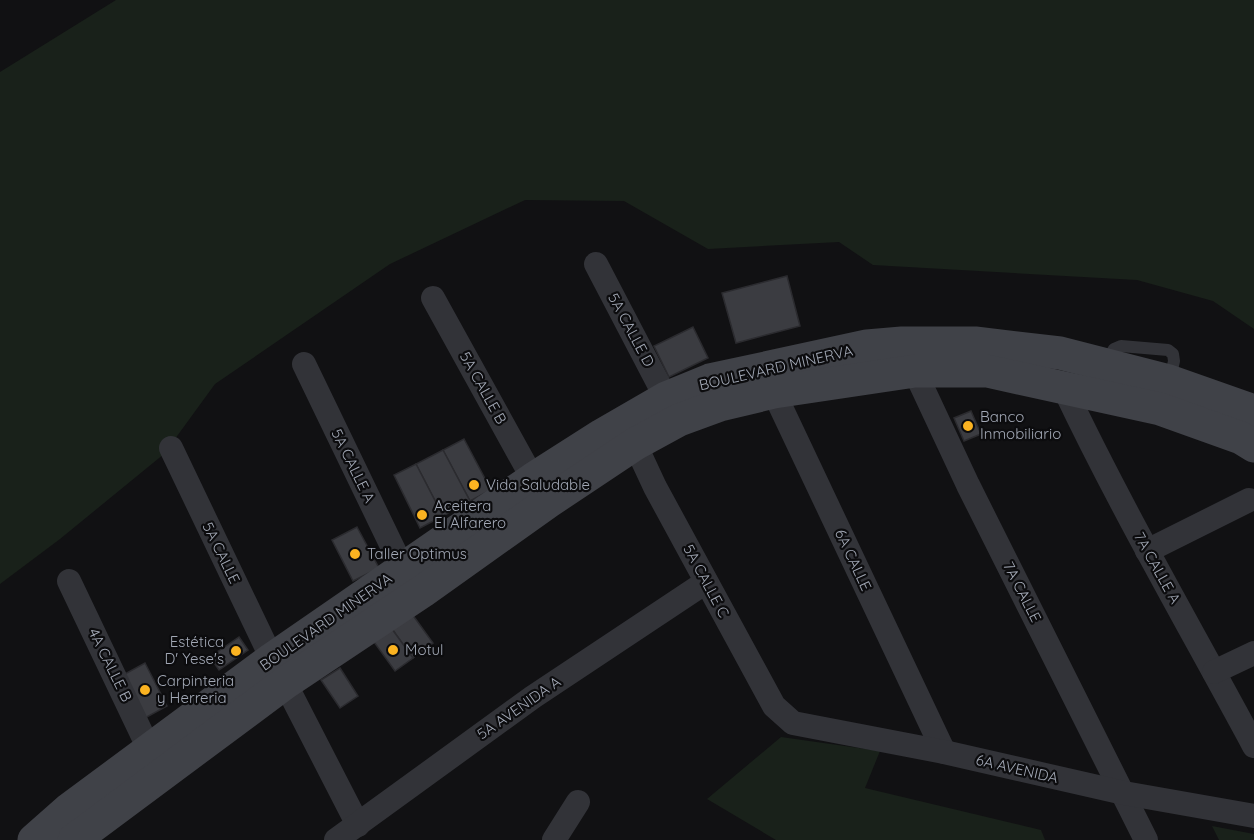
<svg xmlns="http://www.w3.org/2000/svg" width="1254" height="840" viewBox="0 0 1254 840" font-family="Quicksand,sans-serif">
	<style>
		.green { fill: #19211a }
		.building { fill: #3b3c41; stroke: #2b2b2f; stroke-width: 1.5 }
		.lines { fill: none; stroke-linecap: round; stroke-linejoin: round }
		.lane { stroke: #323338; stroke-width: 12 }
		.street { stroke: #323338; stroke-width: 24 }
		.secondary { stroke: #404248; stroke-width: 33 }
		.poi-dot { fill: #fbb321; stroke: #0c0c0e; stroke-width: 2 }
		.labels { text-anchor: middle; stroke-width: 4.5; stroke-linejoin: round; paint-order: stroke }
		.street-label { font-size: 15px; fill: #a2a8b5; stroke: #0c0c0e }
		.poi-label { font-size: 15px; fill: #a2a8b5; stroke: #0c0c0e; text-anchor: start }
	</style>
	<rect width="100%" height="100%" fill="#111113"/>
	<g class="green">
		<polygon points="116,0 1254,0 1254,329 1213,301 1137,280 873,265 839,242 708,249 624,201 525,200 390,264 215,384 164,454 60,539 0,584 0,72"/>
		<polygon points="781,737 880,751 865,788 1041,830 1045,840 776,840 707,799"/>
		<polygon points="1212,826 1254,834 1254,840 1219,840"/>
	</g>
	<g class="building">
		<polygon points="787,276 800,326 736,343 722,293"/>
		<polygon points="693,327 708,358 669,377 654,346"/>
		<polygon points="971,411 981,434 964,441 954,418"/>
		<polygon points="464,439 491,490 470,501 443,450"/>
		<polygon points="443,450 470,501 443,516 416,464"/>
		<polygon points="416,464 443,516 420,528 394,475"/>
		<polygon points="357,527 379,568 353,581 332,540"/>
		<polygon points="412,614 433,643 413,658 392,629"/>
		<polygon points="392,629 413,658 395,671 374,642"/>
		<polygon points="239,637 248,650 219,670 210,657"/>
		<polygon points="145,663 167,706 145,718 123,675"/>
		<polygon points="340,668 358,696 340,708 321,680"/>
	</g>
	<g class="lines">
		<polyline class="lane" points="1106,362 1114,349 1121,346 1168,350 1173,354 1174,361 1170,379"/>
		<g class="street">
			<polyline points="596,264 666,398"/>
			<polyline points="433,298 533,479"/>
			<polyline points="909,359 968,485 1146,840"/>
			<polyline points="304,364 403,569"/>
			<polyline points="768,380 944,752"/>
			<path d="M 1064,388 C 1122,510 1190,627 1254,746"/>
			<polyline points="635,444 655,487 774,706 793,723 944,752 1124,793 1254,816"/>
			<polyline points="171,448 272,659"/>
			<polyline points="1147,551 1249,500"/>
			<polyline points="69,581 150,751"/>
			<polyline points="1214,672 1254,653"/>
			<polyline points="285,683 358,825"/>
			<polyline points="336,840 533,697 706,582"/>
			<polyline points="554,840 578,802"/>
		</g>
		<g class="secondary">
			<polyline points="34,840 68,810 272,659 533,479 602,435 666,398 710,380 867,346 902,343 975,343 1060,353 1169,381 1254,411"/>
			<polyline points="74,840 285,683 423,591 548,502 635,444 679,420 720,405 774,392 915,371 987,371 1160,409 1241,438 1254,446"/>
		</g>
	</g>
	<g class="poi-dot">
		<circle cx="968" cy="426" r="6"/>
		<circle cx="474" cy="485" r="6"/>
		<circle cx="422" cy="515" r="6"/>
		<circle cx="355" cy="554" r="6"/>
		<circle cx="393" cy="650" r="6"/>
		<circle cx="236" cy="651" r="6"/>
		<circle cx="145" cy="690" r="6"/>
	</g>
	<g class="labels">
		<g class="street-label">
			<text transform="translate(631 330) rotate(62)" y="5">5A CALLE D</text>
			<text transform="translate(776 368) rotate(-13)" y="5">BOULEVARD MINERVA</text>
			<text transform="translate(483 388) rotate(61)" y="5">5A CALLE B</text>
			<text transform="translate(353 466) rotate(64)" y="5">5A CALLE A</text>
			<text transform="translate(221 553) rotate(64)" y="5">5A CALLE</text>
			<text transform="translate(853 560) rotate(65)" y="5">6A CALLE</text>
			<text transform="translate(1157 568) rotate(61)" y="5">7A CALLE A</text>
			<text transform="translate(706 581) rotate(62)" y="5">5A CALLE C</text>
			<text transform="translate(1022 592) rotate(63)" y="5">7A CALLE</text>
			<text transform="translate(326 622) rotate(-35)" y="5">BOULEVARD MINERVA</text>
			<text transform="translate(110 665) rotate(64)" y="5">4A CALLE B</text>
			<text transform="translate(519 708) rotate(-35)" y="5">5A AVENIDA A</text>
			<text transform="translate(1017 769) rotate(13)" y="5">6A AVENIDA</text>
		</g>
		<g class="poi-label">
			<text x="980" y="422">Banco<tspan x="980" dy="17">Inmobiliario</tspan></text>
			<text x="486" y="490">Vida Saludable</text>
			<text x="434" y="511">Aceitera<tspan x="434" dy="17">El Alfarero</tspan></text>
			<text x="367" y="559">Taller Optimus</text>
			<text x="224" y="647" text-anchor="end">Estética<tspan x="224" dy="17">D' Yese's</tspan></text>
			<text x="405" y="655">Motul</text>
			<text x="157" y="686">Carpinteria<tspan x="157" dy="17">y Herreria</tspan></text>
		</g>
	</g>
</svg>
